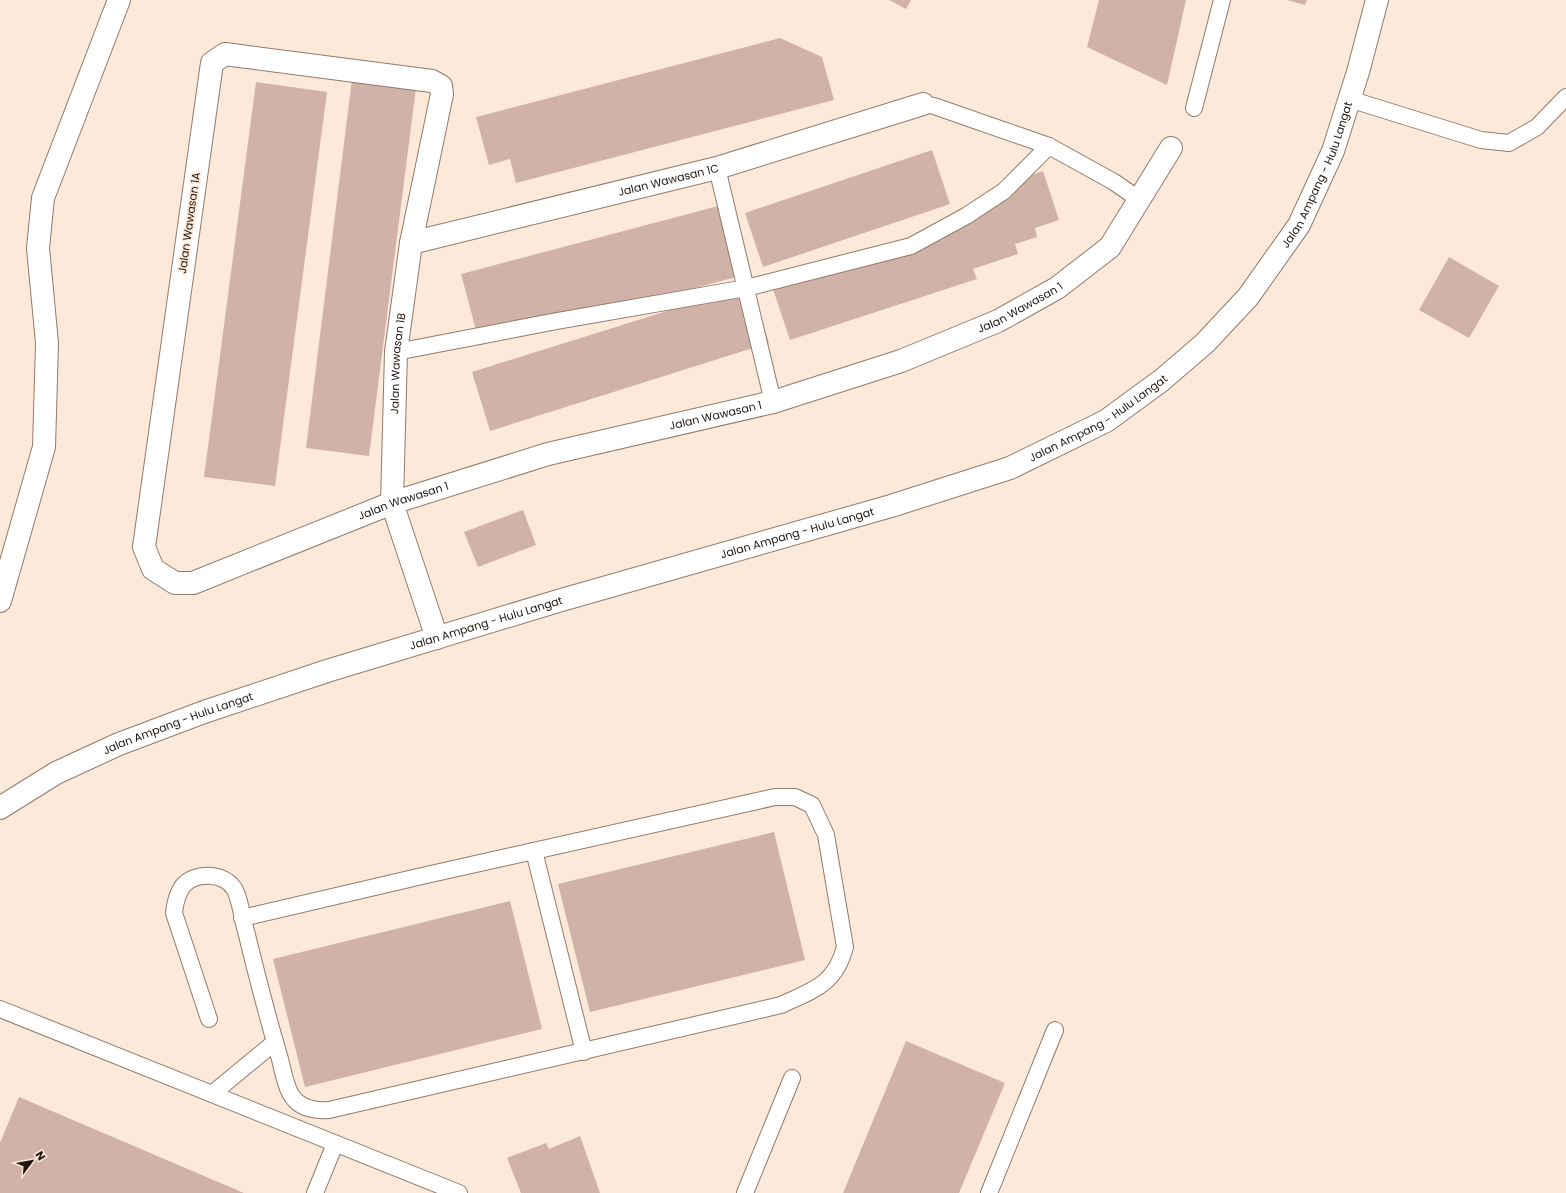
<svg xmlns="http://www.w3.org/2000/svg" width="1566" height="1193" viewBox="0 0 1566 1193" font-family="Poppins,sans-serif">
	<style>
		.building { fill: #d0b2a8 }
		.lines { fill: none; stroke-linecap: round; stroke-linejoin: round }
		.service-casing { stroke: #917b6a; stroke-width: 18 }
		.minor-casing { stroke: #917b6a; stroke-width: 24 }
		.tertiary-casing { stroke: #917b6a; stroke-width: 24 }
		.service { stroke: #fff; stroke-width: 16 }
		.minor { stroke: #fff; stroke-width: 22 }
		.tertiary { stroke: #fff; stroke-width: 22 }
		.labels { text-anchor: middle; stroke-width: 3.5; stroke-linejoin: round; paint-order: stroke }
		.street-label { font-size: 11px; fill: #1e150f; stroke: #fde9da }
	</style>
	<rect width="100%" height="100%" fill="#fde9da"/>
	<g class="building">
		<polygon points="889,0 911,0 906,9"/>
		<polygon points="1099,0 1186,0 1167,85 1087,47"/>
		<polygon points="1287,0 1307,0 1305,5"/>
		<polygon points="780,38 822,57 834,100 516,183 510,159 489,165 476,117"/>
		<polygon points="352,79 416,88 369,456 306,448"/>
		<polygon points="256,82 327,92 275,486 204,477"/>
		<polygon points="932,150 950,204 763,267 745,213"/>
		<polygon points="1043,171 1059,220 1035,228 1037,237 1015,244 1018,254 973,269 977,279 790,340 772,286 959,225 1019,179"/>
		<polygon points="722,205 740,276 480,345 461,274"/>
		<polygon points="1449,257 1499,286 1469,338 1419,310"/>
		<polygon points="750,285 769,343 490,431 472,372"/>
		<polygon points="523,510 536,545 478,567 464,532"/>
		<polygon points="774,832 805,960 590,1012 558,884"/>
		<polygon points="510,901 542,1029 305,1087 273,959"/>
		<polygon points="906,1041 1005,1083 959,1193 843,1193"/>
		<polygon points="19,1097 244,1193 0,1193 0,1143"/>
		<polygon points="580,1136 600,1193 521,1193 507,1158 546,1143 549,1149"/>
	</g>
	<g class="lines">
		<defs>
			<g id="service">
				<polyline points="1349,99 1481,140 1509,143 1537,127 1566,97"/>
				<polyline points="923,104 934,106 1049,146 1114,182 1140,200"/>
				<polyline points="1194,108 1222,0"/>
				<polyline points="717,168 773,402"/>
				<polyline points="396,352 557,321 746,288 911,246 966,216 1004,191 1049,146"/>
				<polyline points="534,851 584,1052"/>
				<polyline points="0,1009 459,1193"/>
				<path d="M 209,1019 L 174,913 C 175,903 177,895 182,887 C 194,871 225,872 235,890 C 241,902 242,919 246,931 C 256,972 266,1012 278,1052 C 282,1065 284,1081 290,1093 C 298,1108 314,1111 329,1110 L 781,1005 C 813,990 835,985 845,947 L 826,835 L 812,805 L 795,797 L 775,797 L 422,876 L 242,918"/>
				<polyline points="212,1094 275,1042"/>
				<polyline points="315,1193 335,1144"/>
				<polyline points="745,1193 792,1078"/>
				<polyline points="989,1193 1055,1030"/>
			</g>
			<g id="minor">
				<path id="s1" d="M 411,243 L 717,168 L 923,104"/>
				<polyline points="0,601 44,447 47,343 38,248 43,198 119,0"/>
				<path id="s2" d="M 437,638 L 392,503 L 396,352 L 411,243 L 442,94 L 441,86 L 432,81 L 225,54 L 212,63 L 144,547 L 153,569 L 175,583 L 193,583 L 392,503 L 548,454 L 773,402 L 901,361 L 998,321 L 1057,288 L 1110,247 L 1171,148"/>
			</g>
			<g id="tertiary">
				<path id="s3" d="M 0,808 L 56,773 L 119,744 L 204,712 L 327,671 L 558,601 L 891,506 L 1010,468 L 1106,421 L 1162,380 L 1205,343 L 1248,297 L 1299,225 L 1333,151 L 1358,72 L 1377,0"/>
			</g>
		</defs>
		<use href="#service" class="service-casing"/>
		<use href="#minor" class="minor-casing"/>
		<use href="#tertiary" class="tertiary-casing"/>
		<use href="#service" class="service"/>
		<use href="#minor" class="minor"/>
		<use href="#tertiary" class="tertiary"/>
	</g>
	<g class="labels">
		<g class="street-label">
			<text dy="4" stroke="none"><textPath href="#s3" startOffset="1506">Jalan Ampang - Hulu Langat</textPath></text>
			<text dy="4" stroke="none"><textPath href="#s1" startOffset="265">Jalan Wawasan 1C</textPath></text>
			<text transform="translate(189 223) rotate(-82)" y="4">Jalan Wawasan 1A</text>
			<text dy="4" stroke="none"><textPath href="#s2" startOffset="2229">Jalan Wawasan 1</textPath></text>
			<text dy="4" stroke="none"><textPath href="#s2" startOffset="282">Jalan Wawasan 1B</textPath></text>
			<text dy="4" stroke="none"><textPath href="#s2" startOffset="1905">Jalan Wawasan 1</textPath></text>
			<text dy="4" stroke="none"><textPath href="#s3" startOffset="1170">Jalan Ampang - Hulu Langat</textPath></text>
			<text dy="4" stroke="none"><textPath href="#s2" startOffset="1581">Jalan Wawasan 1</textPath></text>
			<text dy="4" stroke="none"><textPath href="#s3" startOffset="846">Jalan Ampang - Hulu Langat</textPath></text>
			<text dy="4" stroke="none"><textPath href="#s3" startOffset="522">Jalan Ampang - Hulu Langat</textPath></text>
			<text dy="4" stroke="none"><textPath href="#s3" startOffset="198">Jalan Ampang - Hulu Langat</textPath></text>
		</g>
	</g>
	<g transform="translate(32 1161) rotate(58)" stroke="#fde9da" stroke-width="3" paint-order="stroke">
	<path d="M0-3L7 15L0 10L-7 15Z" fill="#1e150f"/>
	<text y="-6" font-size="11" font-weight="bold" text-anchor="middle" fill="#1e150f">N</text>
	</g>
</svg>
